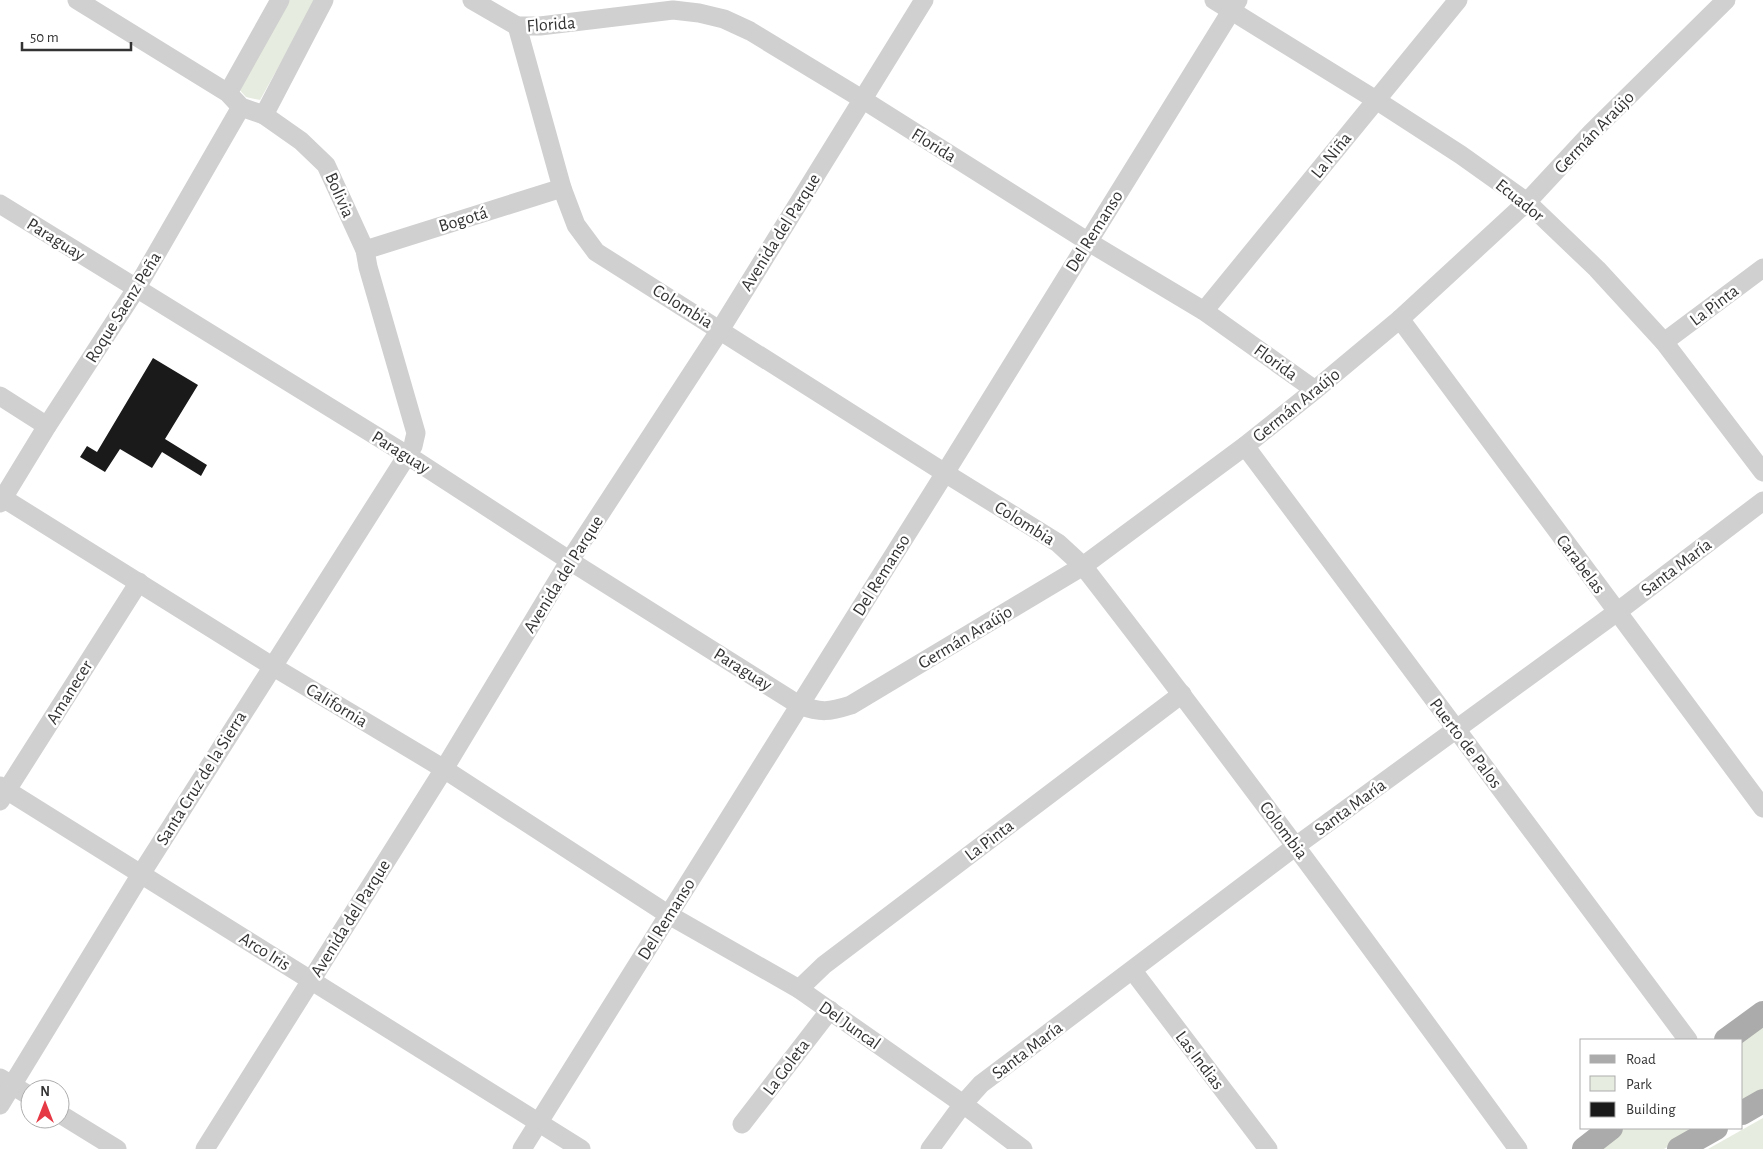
<svg xmlns="http://www.w3.org/2000/svg" width="1763" height="1149" viewBox="0 0 1763 1149" font-family="'Alegreya Sans',sans-serif">
	<style>
		.green { fill: #e6ecdf }
		.building { fill: #1a1a1a }
		.lines { fill: none; stroke-linecap: round; stroke-linejoin: round }
		.minor { stroke: #d0d0d0; stroke-width: 19 }
		.major { stroke: #ababab; stroke-width: 24 }
		.labels { text-anchor: middle; stroke-width: 5; stroke-linejoin: round; paint-order: stroke }
		.street-label { font-size: 18px; fill: #333; stroke: #fff }
	</style>
	<rect width="100%" height="100%" fill="#fff"/>
	<g class="green">
		<polygon points="286,0 316,0 260,100 246,97 237,87"/>
		<polygon points="1763,1023 1763,1091 1742,1104 1742,1040"/>
		<polygon points="1763,1118 1763,1149 1708,1149"/>
		<polygon points="1625,1128 1701,1128 1664,1149 1597,1149"/>
	</g>
	<polygon class="building" points="153,358 198,385 165,439 207,465 201,476 162,452 152,468 120,449 105,472 80,457 87,446 97,452"/>
	<g class="lines">
		<g class="minor">
			<path d="M 472,0 L 517,26 L 562,188 L 576,225 L 596,252 L 945,473 L 1058,543 L 1083,566 C 1232,758 1375,953 1518,1149"/>
			<polyline points="1214,0 1376,100 1461,155 1527,202 1597,269 1664,342 1763,472"/>
			<polyline points="517,26 540,26 673,10 699,13 724,19 750,31 862,99 1087,241 1204,311 1315,390"/>
			<polyline points="228,93 280,0"/>
			<polyline points="264,115 324,0"/>
			<path d="M 0,204 L 407,455 L 578,566 L 799,705 C 821,713 829,712 851,705 L 1083,566 L 1245,446 L 1315,390 L 1400,319 L 1527,202 L 1592,132 L 1726,0"/>
			<polyline points="365,250 562,188"/>
			<polyline points="1204,311 1458,0"/>
			<polyline points="1400,319 1763,808"/>
			<polyline points="1664,342 1763,268"/>
			<polyline points="0,396 47,426"/>
			<polyline points="1245,446 1688,1040"/>
			<polyline points="3,498 272,666 444,769 669,915 799,989 963,1104 1023,1149"/>
			<polyline points="0,503 47,426 136,289 241,107"/>
			<polyline points="0,786 581,1149"/>
			<polyline points="0,801 139,582"/>
			<polyline points="1133,971 1268,1149"/>
			<polyline points="799,989 824,965 1182,694"/>
			<polyline points="0,1078 30,1096"/>
			<polyline points="0,1105 141,874 413,446 416,433 368,267 365,250 326,165 301,141 264,115 241,107 228,93 77,0"/>
			<polyline points="60,1114 117,1149"/>
			<polyline points="742,1124 830,1010"/>
			<polyline points="205,1149 444,769 570,560 720,330 924,0"/>
			<polyline points="522,1149 945,473 1238,0"/>
			<polyline points="930,1149 963,1104 981,1084 1296,846 1617,612 1763,501"/>
		</g>
		<g class="major">
			<polyline points="1726,1040 1763,1013"/>
			<polyline points="1742,1113 1763,1101"/>
			<polyline points="1584,1149 1611,1128"/>
			<polyline points="1679,1149 1716,1128"/>
		</g>
	</g>
	<g class="labels">
		<g class="street-label">
			<text transform="translate(551 24) rotate(-4)" y="6">Florida</text>
			<text transform="translate(1594 132) rotate(-46)" y="6">Germán Araújo</text>
			<text transform="translate(934 145) rotate(32)" y="6">Florida</text>
			<text transform="translate(1331 155) rotate(-51)" y="6">La Niña</text>
			<text transform="translate(340 195) rotate(66)" y="6">Bolivia</text>
			<text transform="translate(1520 200) rotate(39)" y="6">Ecuador</text>
			<text transform="translate(463 219) rotate(-17)" y="6">Bogotá</text>
			<text transform="translate(1094 231) rotate(-58)" y="6">Del Remanso</text>
			<text transform="translate(780 232) rotate(-58)" y="6">Avenida del Parque</text>
			<text transform="translate(56 239) rotate(32)" y="6">Paraguay</text>
			<text transform="translate(1714 305) rotate(-37)" y="6">La Pinta</text>
			<text transform="translate(683 306) rotate(32)" y="6">Colombia</text>
			<text transform="translate(123 307) rotate(-58)" y="6">Roque Saenz Peña</text>
			<text transform="translate(1276 362) rotate(36)" y="6">Florida</text>
			<text transform="translate(1296 405) rotate(-39)" y="6">Germán Araújo</text>
			<text transform="translate(401 452) rotate(32)" y="6">Paraguay</text>
			<text transform="translate(1025 523) rotate(32)" y="6">Colombia</text>
			<text transform="translate(1581 564) rotate(53)" y="6">Carabelas</text>
			<text transform="translate(1676 567) rotate(-37)" y="6">Santa María</text>
			<text transform="translate(563 574) rotate(-58)" y="6">Avenida del Parque</text>
			<text transform="translate(881 575) rotate(-58)" y="6">Del Remanso</text>
			<text transform="translate(965 637) rotate(-31)" y="6">Germán Araújo</text>
			<text transform="translate(743 669) rotate(32)" y="6">Paraguay</text>
			<text transform="translate(69 692) rotate(-58)" y="6">Amanecer</text>
			<text transform="translate(337 705) rotate(31)" y="6">California</text>
			<text transform="translate(1466 743) rotate(53)" y="6">Puerto de Palos</text>
			<text transform="translate(201 778) rotate(-58)" y="6">Santa Cruz de la Sierra</text>
			<text transform="translate(1350 807) rotate(-36)" y="6">Santa María</text>
			<text transform="translate(1284 830) rotate(53)" y="6">Colombia</text>
			<text transform="translate(989 840) rotate(-37)" y="6">La Pinta</text>
			<text transform="translate(350 918) rotate(-58)" y="6">Avenida del Parque</text>
			<text transform="translate(666 919) rotate(-58)" y="6">Del Remanso</text>
			<text transform="translate(265 951) rotate(32)" y="6">Arco Iris</text>
			<text transform="translate(850 1025) rotate(35)" y="6">Del Juncal</text>
			<text transform="translate(1027 1050) rotate(-37)" y="6">Santa María</text>
			<text transform="translate(1200 1060) rotate(53)" y="6">Las Indias</text>
			<text transform="translate(786 1067) rotate(-53)" y="6">La Goleta</text>
		</g>
	</g>
	<rect x="1580" y="1039" width="162" height="90" fill="#ffffff" stroke="#adadad"/>
	<rect x="1590" y="1055" width="25" height="8" fill="#ababab" stroke="#adadad"/>
	<text x="1626" y="1064" font-size="15" fill="#333333">Road</text>
	<rect x="1590" y="1076" width="25" height="15" fill="#e6ecdf" stroke="#adadad"/>
	<text x="1626" y="1089" font-size="15" fill="#333333">Park</text>
	<rect x="1590" y="1102" width="25" height="15" fill="#1a1a1a" stroke="#adadad"/>
	<text x="1626" y="1114" font-size="15" fill="#333333">Building</text>
	<g transform="translate(45 1104)"><circle r="24" fill="#ffffff" stroke="#adadad"/>
	<path d="M0-4L9 19L0 12L-9 19Z" fill="#e63946"/>
	<text y="-8" font-size="14" font-weight="bold" text-anchor="middle" fill="#333333">N</text>
	</g>
	<path d="M22 42v8h109v-8" fill="none" stroke="#333333" stroke-width="2.5"/>
	<text x="30" y="42" font-size="15" fill="#333333" stroke="#ffffff" stroke-width="4" paint-order="stroke">50 m</text>
</svg>
